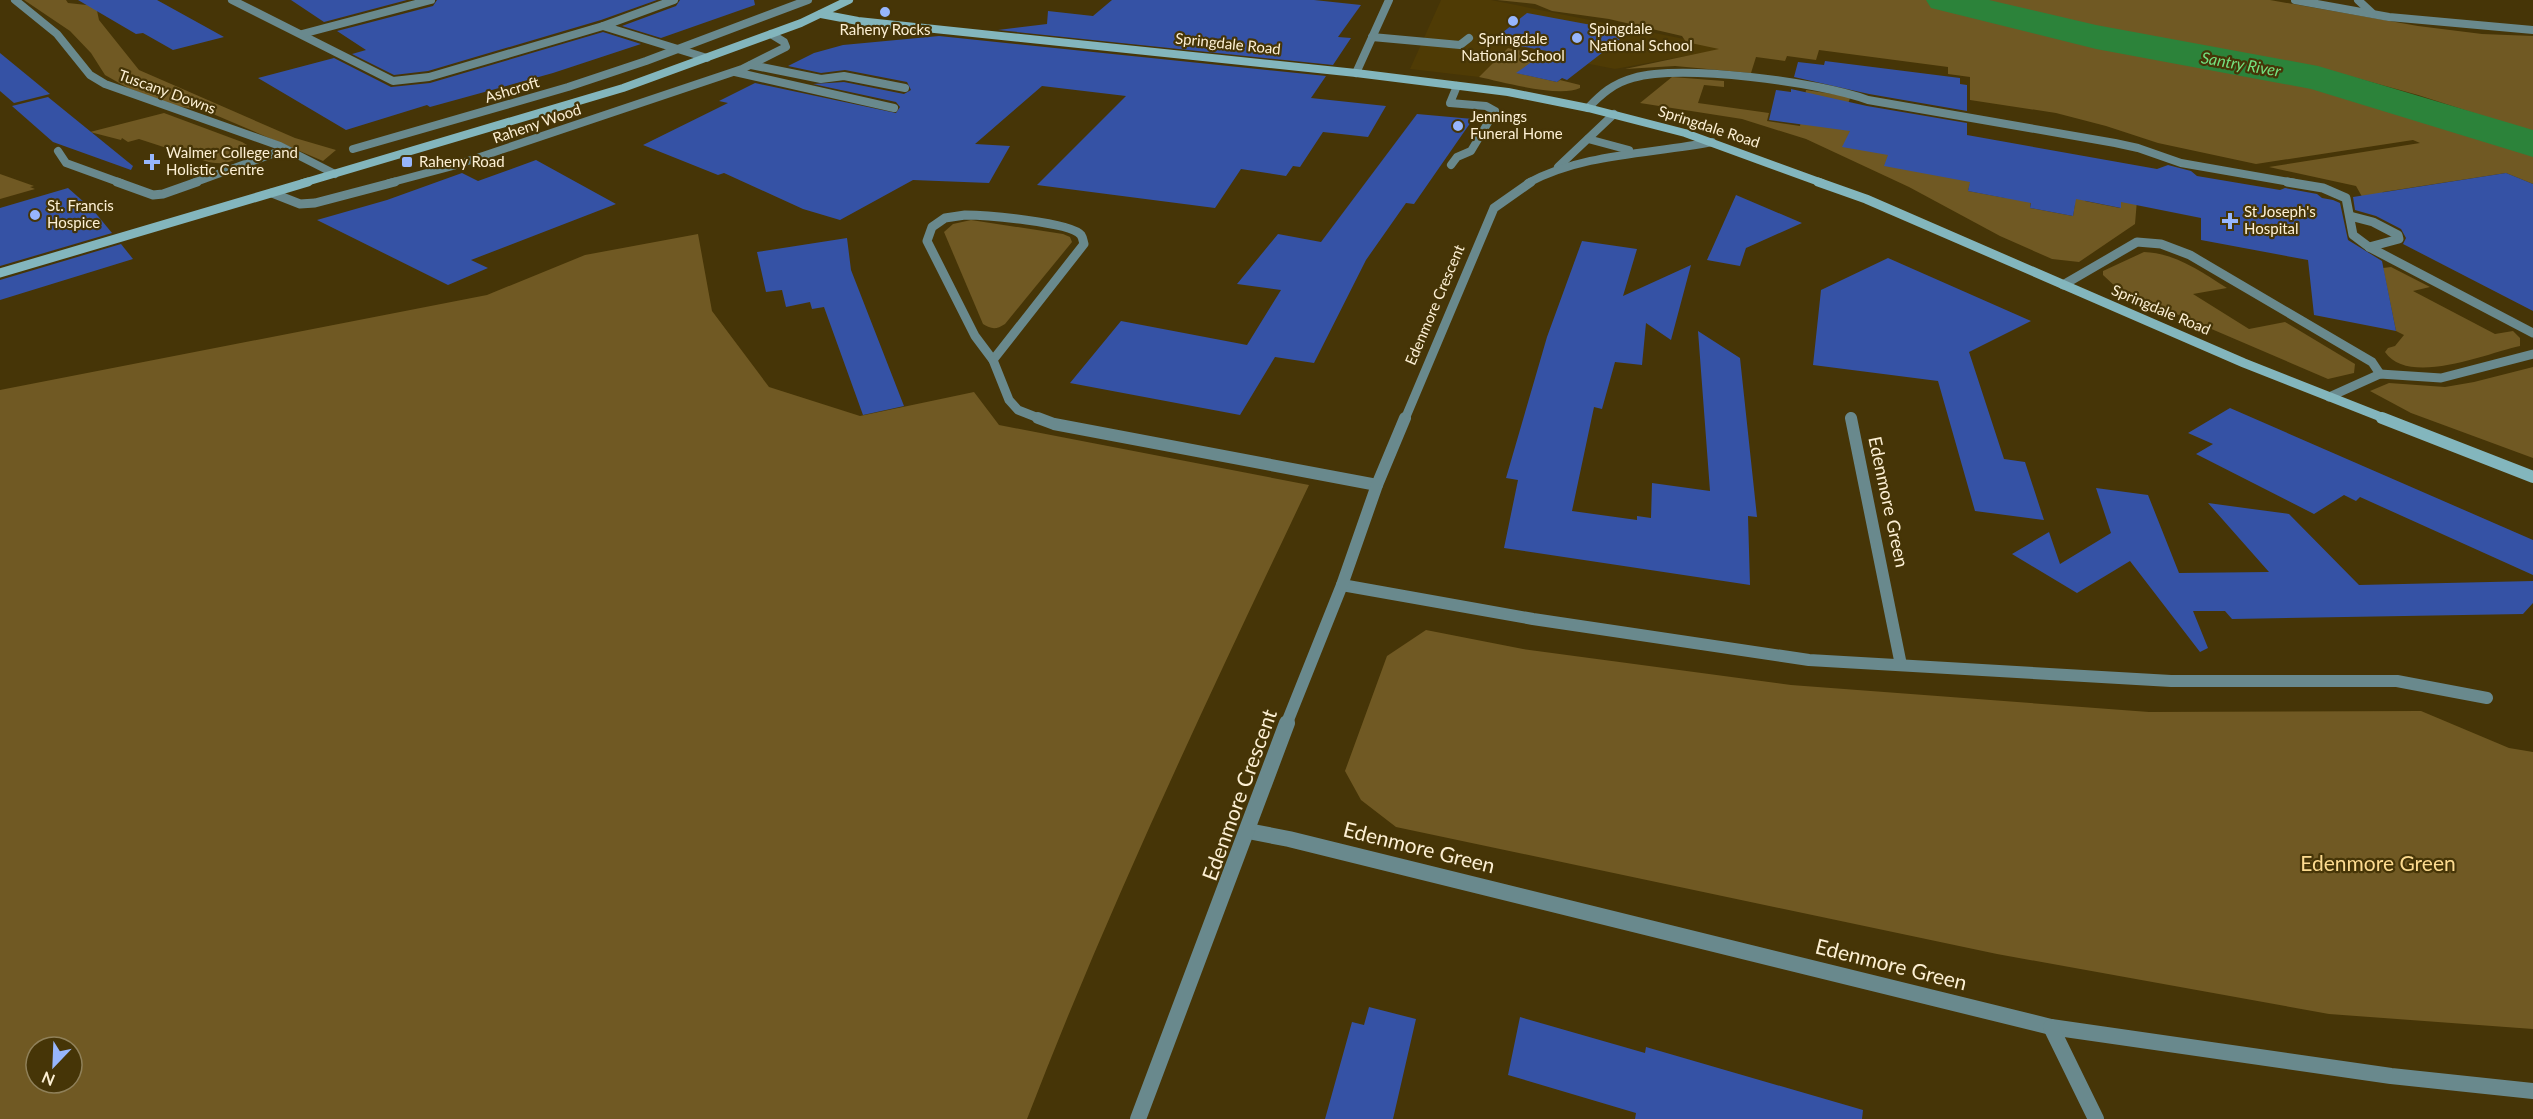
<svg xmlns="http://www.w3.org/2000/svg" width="2533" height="1119" viewBox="0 0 2533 1119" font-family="Lato,sans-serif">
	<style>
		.built { fill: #4f3b05 }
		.green { fill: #705923; fill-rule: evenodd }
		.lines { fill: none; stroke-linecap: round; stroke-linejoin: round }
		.river { fill: #2c833a; fill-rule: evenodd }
		.building { fill: #3552a5 }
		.lane-far1 { stroke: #69898d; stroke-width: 8 }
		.lane { stroke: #69898d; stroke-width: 9 }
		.street-far3 { stroke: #69898d; stroke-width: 8 }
		.street-far2 { stroke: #69898d; stroke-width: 9 }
		.street-far1 { stroke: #69898d; stroke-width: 12 }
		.street { stroke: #69898d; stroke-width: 16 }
		.secondary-far2 { stroke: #83b6bd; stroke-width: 8 }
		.secondary-far1 { stroke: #83b6bd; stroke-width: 9 }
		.secondary { stroke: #83b6bd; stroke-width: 12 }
		.poi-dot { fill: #97b6fd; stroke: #463507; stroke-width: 2 }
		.labels { text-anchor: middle; stroke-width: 4.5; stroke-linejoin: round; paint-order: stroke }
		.far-poi-label { font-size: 15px; fill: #fdf0d4; stroke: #463507; text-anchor: start }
		.far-street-label { font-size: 15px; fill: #fdf0d4; stroke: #463507 }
		.far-water-label { font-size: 16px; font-style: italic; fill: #74e180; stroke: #463507 }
		.street-label { font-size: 18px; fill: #fdf0d4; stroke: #463507 }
		.near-street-label { font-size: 21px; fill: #fdf0d4; stroke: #463507 }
		.near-park-label { font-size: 21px; fill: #fddb90; stroke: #463507 }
	</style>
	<rect width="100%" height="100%" fill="#463507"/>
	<polygon class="built" points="1441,0 1491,0 1729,48 1615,69 1508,48 1479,77 1410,69"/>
	<g class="green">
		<polygon points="24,0 66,0 68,3 96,6 99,20 139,70 295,138 336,150 323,161 206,111 172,105 128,88 105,75 91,53 70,31"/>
		<polygon points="1497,0 2270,0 2418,26 2482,34 2533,36 2533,132 2418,95 2331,71 2195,49 1977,2 1953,6 2086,41 2337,89 2533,135 2533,184 2506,173 2383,192 2369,209 2356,186 2269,167 2420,143 2413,140 2256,164 2158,143 2106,126 2056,113 1970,100 1970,77 1948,74 1948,67 1819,50 1816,60 1787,56 1785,61 1756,57 1751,73 1675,66 1625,69 1719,49 1686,42 1682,36 1609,19 1552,11 1535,4"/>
		<path d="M 1508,48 L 1586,64 L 1517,73 L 1557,82 L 1560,80 L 1580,85 L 1580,88 C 1559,98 1503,82 1479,77 Z"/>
		<polygon points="1672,77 1724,81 1724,87 1704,85 1698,103 1769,113 1767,121 1800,126 1806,90 1846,96 1850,98 1848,104 1974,170 1968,191 2006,198 2032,195 2030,208 2073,216 2075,203 2055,199 2087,182 2085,201 2120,208 2123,189 2138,188 2135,224 2079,262 2052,259 2000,236 1909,187 1806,139 1742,119 1640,103"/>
		<path d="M 164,113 L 242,142 L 247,145 L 247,152 C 232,164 220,166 202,160 L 207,156 L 205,153 L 176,151 L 139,139 L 128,142 L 122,138 L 121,140 L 90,132 Z"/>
		<polygon points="0,174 34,186 30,187 35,189 0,199"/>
		<path d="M 971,220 L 1063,234 L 1070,237 L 1072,242 L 1005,324 C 996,330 991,329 983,324 L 944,232 L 953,224 Z"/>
		<path d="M 698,234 L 712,311 L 769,387 L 860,416 L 974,392 L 999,425 L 1309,485 C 1210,694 1110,903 1027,1119 L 0,1119 L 0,390 L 487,295 L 585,255 ZM 36,1047 L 72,1047 L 72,1083 L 36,1083 Z"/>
		<path d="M 2144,252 C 2176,253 2201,272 2227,288 L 2193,294 L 2249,329 L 2285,322 L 2355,364 L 2354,373 L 2328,379 L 2118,289 L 2103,275 L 2103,271 Z"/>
		<path d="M 2391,267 L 2430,287 L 2413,291 L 2495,334 L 2513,331 L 2520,338 L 2520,346 C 2487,353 2409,387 2385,352 L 2388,348 L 2395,346 L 2404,335 L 2396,331 L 2383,268 Z"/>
		<polygon points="2533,367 2533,458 2411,413 2370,391 2389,383 2445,387 2474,382"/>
		<polygon points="1426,630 1523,649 1791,685 2149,712 2421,711 2509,748 2533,752 2533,1029 2329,1014 1997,954 1396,827 1361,800 1345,771 1387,656"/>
	</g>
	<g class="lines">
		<polygon class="river" points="1926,0 1989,0 2096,25 2318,66 2533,130 2533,157 2311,89 2096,49 1931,8"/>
	</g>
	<g class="building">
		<polygon points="78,0 157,0 224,37 173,50 143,33 136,34"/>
		<polygon points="291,0 407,0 324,22"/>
		<polygon points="437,0 657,0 601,20 428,71 394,75 352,54 366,50 337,31 433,6"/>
		<polygon points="680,0 754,0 755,5 661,38 622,26 676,6"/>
		<polygon points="1112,0 1314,0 1361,5 1338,37 1351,38 1333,65 998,30 1047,24 1048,11 1093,16"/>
		<polygon points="1527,13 1629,32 1567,80 1562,78 1557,82 1516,73 1547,51 1492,41"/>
		<polygon points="603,32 641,44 553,73 430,107 427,105 346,130 258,78 334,58 391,87 430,83"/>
		<polygon points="939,36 1326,76 1311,98 1386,106 1368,137 1323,132 1300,167 1293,166 1286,176 1241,169 1215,208 1037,185 1126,96 1042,86 975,144 1010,146 989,183 913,180 840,220 803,209 724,173 718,175 643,145 728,103 719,101 755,83 896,113 900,107 896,102 813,84 844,82 904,94 911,90 907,82 845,70 821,73 788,66 814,53 843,45"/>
		<polygon points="0,53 50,94 14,103 0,91"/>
		<polygon points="1825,61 1960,78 1960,84 1967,85 1967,111 1869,94 1794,77 1798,62 1824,65"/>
		<polygon points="1791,89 1867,106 1967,123 1967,135 2157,169 2168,165 2191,171 2197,176 2280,190 2285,188 2317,194 2322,198 2333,200 2340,203 2348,240 2382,261 2396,331 2314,315 2308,260 2201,240 2201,218 2121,202 2121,208 2076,199 2073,216 2030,208 2031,203 1968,191 1970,182 1884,166 1888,155 1842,147 1850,131 1769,120 1776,90 1791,92"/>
		<polygon points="48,97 133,166 131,170 53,142 12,106"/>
		<polygon points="1417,114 1473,119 1414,204 1406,203 1366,260 1314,363 1275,357 1240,415 1070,383 1121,321 1247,345 1281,290 1237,284 1278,234 1321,242"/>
		<polygon points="536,160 616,204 471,260 488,268 448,285 317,220 387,200 462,173 478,181"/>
		<polygon points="2506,173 2533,184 2533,311 2403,244 2406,238 2401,229 2376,216 2355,210 2353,197"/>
		<polygon points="68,188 93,210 112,233 0,266 0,208"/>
		<polygon points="1736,195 1802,223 1746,248 1740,266 1707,260"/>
		<polygon points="847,238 851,270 904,406 863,415 824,307 812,309 810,302 786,307 782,290 766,292 757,252"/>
		<polygon points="1582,241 1637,249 1623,296 1691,265 1671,340 1646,323 1642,365 1615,362 1602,409 1594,407 1572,511 1637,520 1637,516 1651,518 1652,483 1710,491 1698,331 1740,358 1757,517 1748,516 1750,585 1504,548 1518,480 1506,478 1547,337"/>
		<polygon points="121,244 133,259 0,300 0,280"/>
		<polygon points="1888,258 2031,321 1969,352 2004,459 2025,462 2044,520 1975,511 1938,381 1813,365 1821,290"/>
		<polygon points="2230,408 2533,540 2533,575 2360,497 2356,501 2344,495 2314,514 2196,454 2213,444 2188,433"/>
		<polygon points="2096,488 2148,495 2179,573 2269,572 2208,503 2289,514 2359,585 2533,581 2533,603 2523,614 2232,619 2225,611 2193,611 2208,648 2200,652 2130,561 2077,593 2012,554 2049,532 2060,564 2111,533"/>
		<polygon points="1369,1007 1416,1019 1393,1119 1325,1119 1352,1022 1364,1025"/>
		<polygon points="1520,1017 1645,1053 1646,1047 1863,1110 1862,1119 1635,1119 1636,1113 1508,1075"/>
	</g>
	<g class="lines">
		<g class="lane-far1">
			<polyline points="1372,37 1460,45 1469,38"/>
			<polyline points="751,65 821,79 844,76 905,88"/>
			<polyline points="735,72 894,108"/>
			<path d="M 1588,108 C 1601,94 1614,83 1633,78 C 1682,64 1820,82 1868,100 L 2115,143 L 2138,148 L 2181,163 L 2295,183"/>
			<polyline points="58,151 66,163 121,183"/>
			<polyline points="1451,165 1457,157 1471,151 1495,111 1486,106 1450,103 1457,86"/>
			<polyline points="193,183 283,150"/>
		</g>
		<g class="lane">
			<polyline points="117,182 153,195 163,194 197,182"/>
			<polyline points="2287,182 2323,188 2346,198 2353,235 2369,247 2533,333"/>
			<polyline points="2350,216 2373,222 2398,235 2399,239 2369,247"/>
			<polyline points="2063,285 2137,242 2161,244 2190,255 2372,362 2380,374"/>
			<polyline points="2329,397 2380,374 2441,378 2533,354"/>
		</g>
		<g class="street-far3">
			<polyline points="15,0 57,34 90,75 105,84 280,146 335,174"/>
			<polyline points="232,0 393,81 429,77 603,26"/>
			<polyline points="674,0 603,26 707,58"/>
			<polyline points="2295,0 2389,17 2533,30"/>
			<polyline points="2358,0 2372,13"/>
			<polyline points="302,34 431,0"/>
			<polyline points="1356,73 1389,0"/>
			<polyline points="1588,139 1629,150"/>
			<polyline points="353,149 568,87 646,61 808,0"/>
			<polyline points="1558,167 1614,114"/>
			<polyline points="389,183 453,166 742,69 786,47 784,42 771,34"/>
			<path d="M 1528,183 C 1584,153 1651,154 1712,142"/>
		</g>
		<g class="street-far2">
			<polyline points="272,193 300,204 315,203 395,182"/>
			<path d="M 965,215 C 984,215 1071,222 1081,235 C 1083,238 1083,241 1084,244 L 993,360 L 975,336 L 927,241 L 932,227 L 945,218 Z"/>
			<polyline points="993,360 1009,400 1018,410 1041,419"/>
			<polyline points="1405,419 1494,208 1531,182"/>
		</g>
		<g class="street-far1">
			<polyline points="1038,418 1054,424 1377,485"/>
			<polyline points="1851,418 1901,665"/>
			<polyline points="1342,585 1533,619 1809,660 2171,681 2397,681 2487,698"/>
			<polyline points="1286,725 1342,585 1377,485 1405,418"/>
		</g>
		<g class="street">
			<polyline points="1248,831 1289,839 2051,1027 2391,1076 2533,1091"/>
			<polyline points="2051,1027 2096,1119"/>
			<polyline points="1138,1119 1287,723"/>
		</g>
		<g class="secondary-far2">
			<polyline points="821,14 858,21 1356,73 1508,92 1588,108 1685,133 1822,183"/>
			<polyline points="303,183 623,88 801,23 849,0"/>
		</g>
		<g class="secondary-far1">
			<polyline points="1818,182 1866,199 2244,363 2386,419"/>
			<polyline points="0,273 308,182"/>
		</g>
		<polyline class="secondary" points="2382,418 2533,477"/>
	</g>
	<g class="poi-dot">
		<circle cx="885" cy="12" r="6"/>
		<circle cx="1513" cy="21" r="6"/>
		<circle cx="1577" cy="38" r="6"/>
		<circle cx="1458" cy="126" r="6"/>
		<path d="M149 153h6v6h6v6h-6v6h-6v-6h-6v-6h6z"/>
		<rect x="401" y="156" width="12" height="12" rx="3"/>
		<circle cx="35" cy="215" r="6"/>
		<path d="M2227 212h6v6h6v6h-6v6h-6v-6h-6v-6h6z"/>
	</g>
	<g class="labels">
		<g class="far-poi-label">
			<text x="1589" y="34">Spingdale<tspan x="1589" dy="17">National School</tspan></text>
			<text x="885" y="35" text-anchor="middle">Raheny Rocks</text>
			<text x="1513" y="44" text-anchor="middle">Springdale<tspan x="1513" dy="17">National School</tspan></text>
			<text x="1470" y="122">Jennings<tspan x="1470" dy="17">Funeral Home</tspan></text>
			<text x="166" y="158">Walmer College and<tspan x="166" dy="17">Holistic Centre</tspan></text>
			<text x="419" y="167">Raheny Road</text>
			<text x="47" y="211">St. Francis<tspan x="47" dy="17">Hospice</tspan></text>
			<text x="2244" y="217">St Joseph's<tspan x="2244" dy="17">Hospital</tspan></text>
		</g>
		<g class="far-street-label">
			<text transform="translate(1228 44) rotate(6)" y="5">Springdale Road</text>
			<text transform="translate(512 90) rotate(-17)" y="5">Ashcroft</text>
			<text transform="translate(167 92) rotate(20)" y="5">Tuscany Downs</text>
			<text transform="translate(537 124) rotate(-19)" y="5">Raheny Wood</text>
			<text transform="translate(1709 127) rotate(18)" y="5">Springdale Road</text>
			<text transform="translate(1435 305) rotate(-67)" y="5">Edenmore Crescent</text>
			<text transform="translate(2161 310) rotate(23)" y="5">Springdale Road</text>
		</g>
		<g class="far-water-label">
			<text transform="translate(2241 64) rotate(10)" y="6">Santry River</text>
		</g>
		<g class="street-label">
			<text transform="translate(1888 502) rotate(78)" y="6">Edenmore Green</text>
		</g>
		<g class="near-street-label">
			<text transform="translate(1240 795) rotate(-70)" y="7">Edenmore Crescent</text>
			<text transform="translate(1419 848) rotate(14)" y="7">Edenmore Green</text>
			<text transform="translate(1891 965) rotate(14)" y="7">Edenmore Green</text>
		</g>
		<g class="near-park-label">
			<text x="2378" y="871">Edenmore Green</text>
		</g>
	</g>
	<g transform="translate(54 1065) rotate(203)"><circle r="28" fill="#463507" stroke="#8f8059" stroke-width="1.5"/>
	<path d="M0-4.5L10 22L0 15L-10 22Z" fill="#97b6fd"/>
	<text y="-9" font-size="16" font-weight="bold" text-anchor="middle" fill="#fdf0d4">N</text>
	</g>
</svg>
